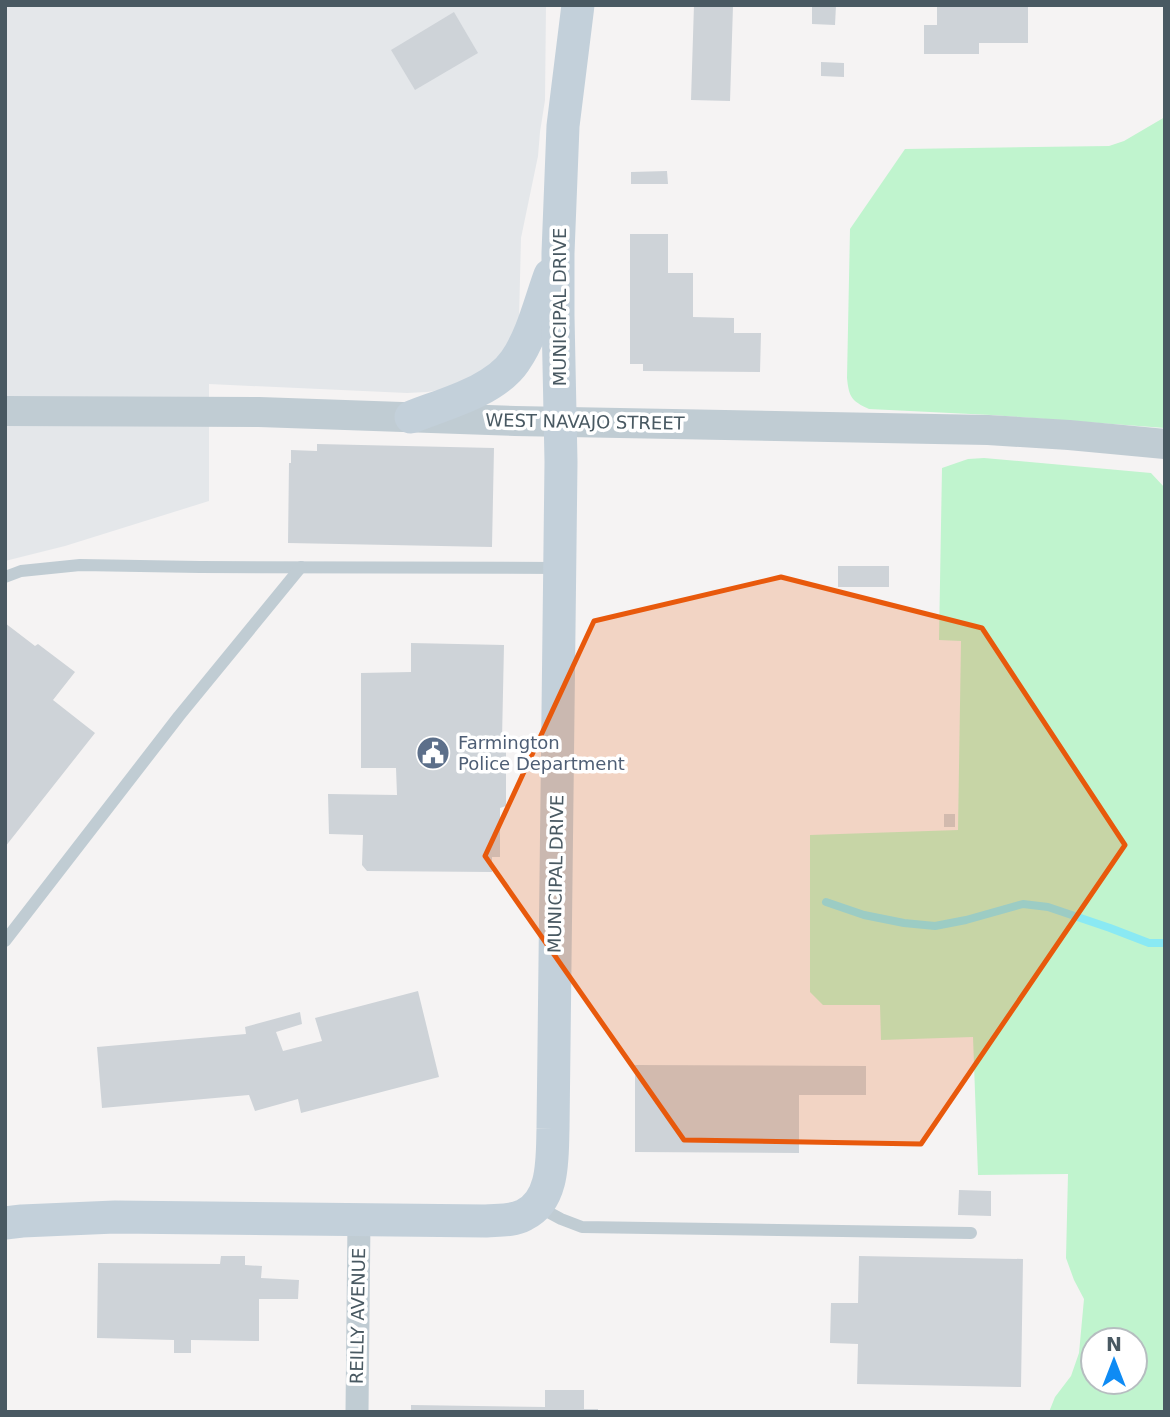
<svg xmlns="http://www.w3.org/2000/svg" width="1170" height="1417" viewBox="0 0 1170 1417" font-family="'DejaVu Sans',sans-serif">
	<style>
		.airport { fill: #e4e7ea }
		.green { fill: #c0f4ce; fill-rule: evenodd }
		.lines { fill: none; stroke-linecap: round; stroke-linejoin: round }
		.stream { stroke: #8ae9f3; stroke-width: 8 }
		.building { fill: #ced3d8 }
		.service { stroke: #c0ccd3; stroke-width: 12 }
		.minor { stroke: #c0ccd3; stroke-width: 23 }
		.tertiary { stroke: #c0ccd3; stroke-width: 30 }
		.secondary { stroke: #c3d0da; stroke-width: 33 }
		.marked { fill: #e8590c; fill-opacity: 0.2; stroke: #e8590c; stroke-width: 5; stroke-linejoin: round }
		.labels { text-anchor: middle; stroke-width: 7; stroke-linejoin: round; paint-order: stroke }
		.street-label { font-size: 18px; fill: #495962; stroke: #fff }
		.service-label { font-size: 18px; fill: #4e5e75; stroke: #fff; text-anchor: start }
	</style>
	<rect width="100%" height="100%" fill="#f5f3f3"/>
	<polygon class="airport" points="5,5 546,5 545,100 540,132 538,156 521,238 519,319 509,357 446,389 427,392 407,393 209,384 209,501 65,546 5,561"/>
	<g class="green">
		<path d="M 1165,117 L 1165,428 L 991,415 L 869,409 C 852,401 849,398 847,378 L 850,229 L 905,149 L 1109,146 L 1124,141 Z"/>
		<path d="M 984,458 L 1151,473 L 1165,488 L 1165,1412 L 1049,1412 L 1055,1397 L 1071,1376 L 1079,1353 L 1084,1299 L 1074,1280 L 1066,1258 L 1068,1174 L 978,1175 L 973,1037 L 881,1040 L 880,1005 L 823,1005 L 810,992 L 810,835 L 958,830 L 961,641 L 939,640 L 942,468 L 968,459 ZM 1135,1340 L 1135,1382 L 1093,1382 L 1093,1340 Z"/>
	</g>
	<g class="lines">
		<polyline class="stream" points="826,902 864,915 904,923 935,926 966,920 1023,904 1048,907 1110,928 1149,943 1165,943"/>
	</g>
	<g class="building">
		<polygon points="694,5 733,5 730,101 691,100"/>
		<polygon points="812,5 836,5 835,25 812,24"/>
		<polygon points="937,5 1028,5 1028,43 979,43 979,54 924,54 924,25 937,25"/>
		<polygon points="454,12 478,53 415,90 391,50"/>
		<polygon points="821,62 844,63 844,77 821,76"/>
		<polygon points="667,171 668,184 631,184 631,172"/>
		<polygon points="630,234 668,234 668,273 693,273 693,317 734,318 734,333 761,333 760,372 643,371 643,364 630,364"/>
		<polygon points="317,444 494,448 492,547 288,543 289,463 291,463 291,450 317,451"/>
		<rect x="838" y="566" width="51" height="21"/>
		<polygon points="5,623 35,646 38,644 75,672 53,700 95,733 5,847"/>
		<polygon points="411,643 504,645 502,739 506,739 506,806 500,808 500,857 492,857 492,872 367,871 362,865 363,835 329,834 328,794 397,795 396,768 361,768 361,673 411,672"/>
		<rect x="944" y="814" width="11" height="13"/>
		<polygon points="418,991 439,1077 301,1113 298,1099 255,1111 249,1095 102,1108 97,1047 246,1034 245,1027 300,1012 302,1024 276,1032 283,1051 322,1041 315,1018"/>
		<polygon points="635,1065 866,1066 866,1095 799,1095 799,1153 635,1152"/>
		<polygon points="959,1190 991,1191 991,1216 958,1215"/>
		<polygon points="221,1256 245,1256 245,1265 262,1266 261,1278 299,1280 298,1299 259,1299 259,1341 191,1340 191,1353 174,1353 174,1340 97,1338 98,1263 220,1264"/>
		<polygon points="859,1256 1023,1259 1021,1387 857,1384 858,1344 830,1343 831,1303 858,1303"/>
		<polygon points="545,1390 584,1390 584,1409 598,1409 598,1412 411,1412 411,1405 545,1407"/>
	</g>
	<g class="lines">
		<g class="service">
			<polyline points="5,577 21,571 80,565 200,567 560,568"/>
			<polyline points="5,941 179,716 301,567"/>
			<polyline points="537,1206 561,1219 582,1227 971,1233"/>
		</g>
		<polyline class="minor" points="357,1412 359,1220"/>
		<polyline class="tertiary" points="5,411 259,412 515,421 988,430 1069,435 1165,444"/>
		<g class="secondary">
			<path d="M 411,417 C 444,404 495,391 515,361 C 532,337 540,302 550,275"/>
			<path d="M 5,1223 L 22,1221 L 115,1217 L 486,1221 C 498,1220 513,1221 524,1215 C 555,1200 552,1157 553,1129 L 561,462 L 558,316 L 558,253 L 563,126 L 578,5"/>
		</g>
	</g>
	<path class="marked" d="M 781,577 L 982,628 L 1125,845 L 921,1144 L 684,1140 L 485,856 L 594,621 Z"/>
	<defs>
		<symbol id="civic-disc" viewBox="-11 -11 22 22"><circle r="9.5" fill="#5c6f8a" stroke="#fff"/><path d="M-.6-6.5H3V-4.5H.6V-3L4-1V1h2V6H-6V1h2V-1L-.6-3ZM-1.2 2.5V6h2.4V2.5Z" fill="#fff"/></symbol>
	</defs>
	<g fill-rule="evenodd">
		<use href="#civic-disc" x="414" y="734" width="38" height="38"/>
	</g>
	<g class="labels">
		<g class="street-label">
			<text transform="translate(560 307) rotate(-90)" y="6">MUNICIPAL DRIVE</text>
			<text transform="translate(585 422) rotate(1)" y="6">WEST NAVAJO STREET</text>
			<text transform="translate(556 874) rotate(-89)" y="6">MUNICIPAL DRIVE</text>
			<text transform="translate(358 1316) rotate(-89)" y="6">REILLY AVENUE</text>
		</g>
		<g class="service-label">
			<text x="458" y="749">Farmington<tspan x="458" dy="21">Police Department</tspan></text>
		</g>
	</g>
	<rect width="1170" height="1417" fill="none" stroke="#495962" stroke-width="14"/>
	<g transform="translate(1114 1361)"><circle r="33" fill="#ffffff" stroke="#b6bdc0" stroke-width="2"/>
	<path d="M0-5L12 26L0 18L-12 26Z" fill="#0e8bf4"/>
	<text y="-10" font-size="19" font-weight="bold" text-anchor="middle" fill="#495962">N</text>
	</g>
</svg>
